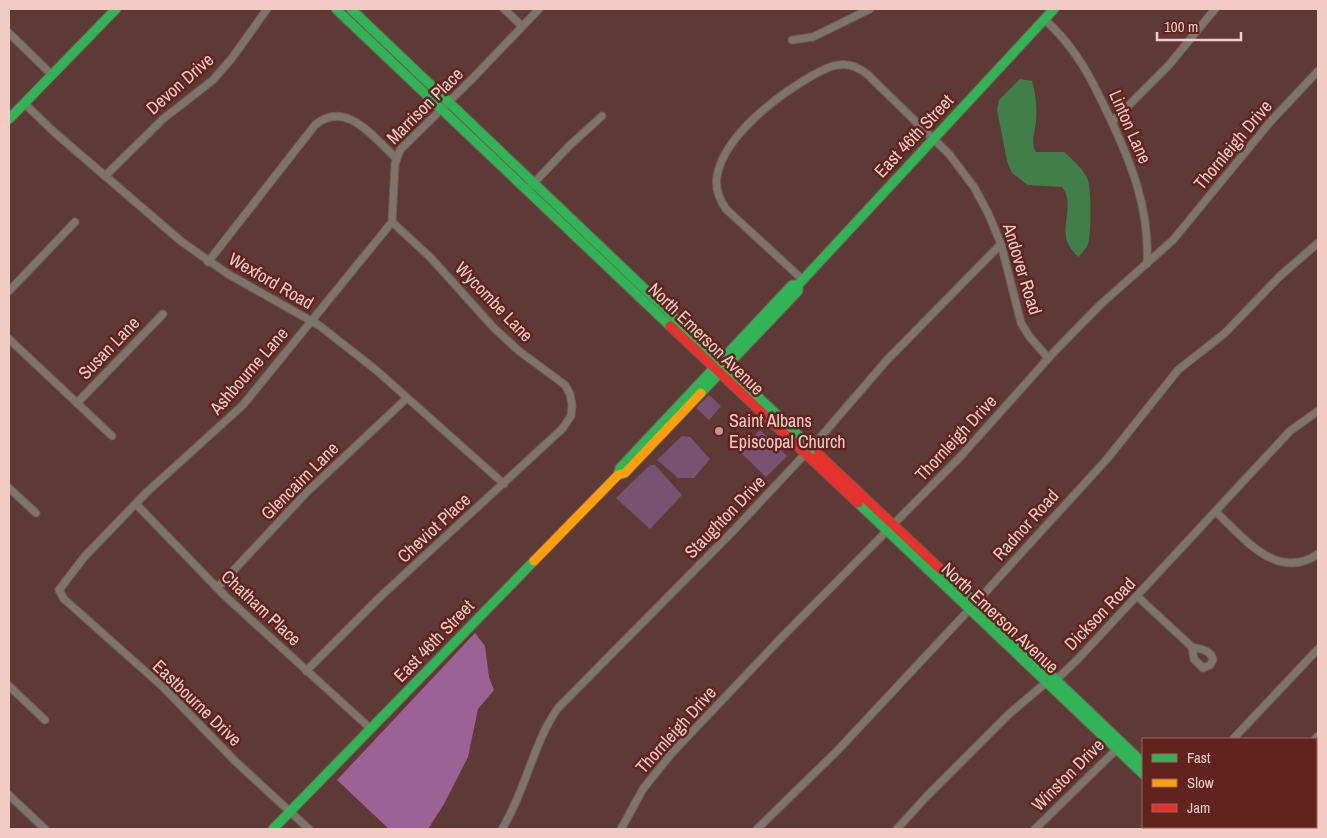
<svg xmlns="http://www.w3.org/2000/svg" width="1327" height="838" viewBox="0 0 1327 838" font-family="'Archivo Narrow',sans-serif">
	<style>
		.green { fill: #795273 }
		.forest { fill: #9c6195 }
		.water { fill: #407f49 }
		.lines { fill: none; stroke-linecap: round; stroke-linejoin: round }
		.street-casing { stroke: #765754; stroke-width: 9 }
		.fast-casing { stroke: #765754; stroke-width: 11 }
		.slow-casing { stroke: #765754; stroke-width: 11 }
		.jam-casing { stroke: #765754; stroke-width: 11 }
		.street { stroke: #7d746b; stroke-width: 7 }
		.fast { stroke: #30b455; stroke-width: 9 }
		.slow { stroke: #ff9f0a; stroke-width: 9 }
		.jam { stroke: #e5322d; stroke-width: 9 }
		.poi-dot { fill: #bf9893; stroke: #62221d; stroke-width: 2 }
		.labels { text-anchor: middle; stroke-width: 5; stroke-linejoin: round; paint-order: stroke }
		.street-label { font-size: 18px; fill: #f3cbc5; stroke: #62221d }
		.poi-label { font-size: 18px; fill: #f3cbc5; stroke: #62221d; text-anchor: start }
	</style>
	<rect width="100%" height="100%" fill="#5e3a37"/>
	<g class="green">
		<polygon points="709,395 721,406 709,420 696,408"/>
		<polygon points="760,430 787,456 766,477 739,451"/>
		<polygon points="682,436 690,437 710,459 694,478 678,478 657,460"/>
		<polygon points="650,465 655,465 682,495 650,529 616,498"/>
	</g>
	<polygon class="forest" points="475,633 485,646 489,677 494,690 478,709 468,757 444,804 428,829 389,829 337,780"/>
	<path class="water" d="M 1020,79 L 1032,81 C 1036,94 1037,107 1036,121 C 1035,133 1030,141 1036,152 L 1064,152 C 1073,160 1082,168 1087,178 C 1092,187 1091,236 1088,244 C 1086,249 1082,253 1078,257 C 1073,251 1067,245 1066,237 C 1063,219 1074,203 1062,187 L 1028,185 L 1012,173 L 1007,161 L 997,110 L 999,100 Z"/>
	<g class="lines">
		<defs>
			<g id="street">
				<polyline points="504,9 522,26"/>
				<path d="M 1044,19 C 1075,46 1091,78 1108,114 C 1131,162 1150,209 1147,264"/>
				<polyline points="9,33 52,75"/>
				<polyline points="792,40 813,37 870,9"/>
				<polyline points="24,103 54,132 182,242 228,274 320,326 376,370 504,484"/>
				<polyline points="1112,122 1169,65 1215,9"/>
				<polyline points="105,176 163,119 213,80 232,58 267,9"/>
				<polyline points="531,186 569,146 602,116"/>
				<path d="M 208,262 L 315,125 C 346,99 374,138 396,158"/>
				<path d="M 803,280 L 726,209 C 719,199 715,188 717,176 C 724,136 777,96 810,77 C 819,72 828,66 838,65 C 849,63 858,67 867,74 L 949,154 L 974,187 L 988,213 L 1001,244 L 1021,323 L 1029,336 L 1048,358"/>
				<polyline points="9,291 75,222"/>
				<polyline points="9,339 112,436"/>
				<polyline points="77,403 163,314"/>
				<polyline points="9,488 36,513"/>
				<polyline points="136,504 226,597 371,729"/>
				<path d="M 1216,512 C 1244,538 1277,582 1318,554"/>
				<polyline points="217,588 307,492 407,398"/>
				<path d="M 1138,597 L 1192,647 C 1201,649 1211,650 1213,660 L 1210,665 L 1203,668 L 1194,659 L 1192,647"/>
				<polyline points="306,671 380,597 562,429 571,416 572,405 570,394 565,385 519,351 494,328 430,257 392,222"/>
				<polyline points="9,686 45,720"/>
				<polyline points="1233,739 1318,649"/>
				<polyline points="1315,739 1318,736"/>
				<polyline points="9,795 45,829"/>
				<polyline points="1316,795 1318,793"/>
				<polyline points="309,829 236,762 163,687 64,599 59,590 85,556 147,492 243,405 392,222 395,164 400,150 472,79 539,9"/>
				<path d="M 502,829 C 526,790 533,743 558,708 L 734,530 L 818,440 L 887,360 L 1001,244"/>
				<polyline points="621,829 643,789 671,754 782,637 961,456 1053,353 1100,305 1173,240 1271,121 1318,71"/>
				<polyline points="757,829 837,751 981,597 1107,459 1178,370 1225,333 1280,276 1318,243"/>
				<polyline points="897,829 926,797 1009,714 1042,686 1057,679 1078,659 1290,431 1318,411"/>
				<polyline points="1035,829 1119,747"/>
				<polyline points="1173,829 1175,827"/>
				<polyline points="1235,829 1237,827"/>
			</g>
			<g id="fast">
				<polyline points="336,9 670,326"/>
				<polyline points="351,9 818,454"/>
				<polyline points="9,119 116,9"/>
				<polyline points="701,393 798,291 798,285 1054,9"/>
				<polyline points="618,475 620,468 792,285 798,285"/>
				<polyline points="858,503 1143,774"/>
				<polyline points="940,569 1143,763"/>
				<polyline points="1205,827 1208,829"/>
				<polyline points="273,829 534,561"/>
			</g>
			<polyline id="slow" points="534,561 618,475 625,473 701,393"/>
			<g id="jam">
				<polyline points="670,326 858,503"/>
				<polyline points="818,454 940,569"/>
			</g>
		</defs>
		<use href="#street" class="street-casing"/>
		<use href="#fast" class="fast-casing"/>
		<use href="#slow" class="slow-casing"/>
		<use href="#jam" class="jam-casing"/>
		<use href="#street" class="street"/>
		<use href="#fast" class="fast"/>
		<use href="#slow" class="slow"/>
		<use href="#jam" class="jam"/>
	</g>
	<circle class="poi-dot" cx="719" cy="431" r="5"/>
	<g class="labels">
		<g class="street-label">
			<text transform="translate(180 84) rotate(-41)" y="6">Devon Drive</text>
			<text transform="translate(425 106) rotate(-45)" y="6">Marrison Place</text>
			<text transform="translate(1130 127) rotate(66)" y="6">Linton Lane</text>
			<text transform="translate(914 136) rotate(-47)" y="6">East 46th Street</text>
			<text transform="translate(1233 145) rotate(-50)" y="6">Thornleigh Drive</text>
			<text transform="translate(1022 269) rotate(73)" y="6">Andover Road</text>
			<text transform="translate(271 281) rotate(30)" y="6">Wexford Road</text>
			<text transform="translate(494 302) rotate(46)" y="6">Wycombe Lane</text>
			<text transform="translate(706 339) rotate(44)" y="6">North Emerson Avenue</text>
			<text transform="translate(109 348) rotate(-46)" y="6">Susan Lane</text>
			<text transform="translate(249 371) rotate(-49)" y="6">Ashbourne Lane</text>
			<text transform="translate(956 438) rotate(-47)" y="6">Thornleigh Drive</text>
			<text transform="translate(300 481) rotate(-45)" y="6">Glencairn Lane</text>
			<text transform="translate(725 517) rotate(-46)" y="6">Staughton Drive</text>
			<text transform="translate(1026 525) rotate(-48)" y="6">Radnor Road</text>
			<text transform="translate(434 528) rotate(-43)" y="6">Cheviot Place</text>
			<text transform="translate(261 608) rotate(43)" y="6">Chatham Place</text>
			<text transform="translate(1100 614) rotate(-46)" y="6">Dickson Road</text>
			<text transform="translate(1000 618) rotate(43)" y="6">North Emerson Avenue</text>
			<text transform="translate(434 641) rotate(-46)" y="6">East 46th Street</text>
			<text transform="translate(197 703) rotate(44)" y="6">Eastbourne Drive</text>
			<text transform="translate(676 730) rotate(-48)" y="6">Thornleigh Drive</text>
			<text transform="translate(1068 775) rotate(-45)" y="6">Winston Drive</text>
		</g>
		<g class="poi-label">
			<text x="729" y="427">Saint Albans<tspan x="729" dy="21">Episcopal Church</tspan></text>
		</g>
	</g>
	<rect width="1327" height="838" fill="none" stroke="#f3cbc5" stroke-width="20"/>
	<rect x="1142" y="738" width="175" height="90" fill="#62221d" stroke="#9c6660"/>
	<rect x="1152" y="754" width="25" height="8" fill="#30b455" stroke="#9c6660"/>
	<text x="1187" y="763" font-size="15" fill="#f3cbc5">Fast</text>
	<rect x="1152" y="779" width="25" height="8" fill="#ff9f0a" stroke="#9c6660"/>
	<text x="1187" y="788" font-size="15" fill="#f3cbc5">Slow</text>
	<rect x="1152" y="804" width="25" height="8" fill="#e5322d" stroke="#9c6660"/>
	<text x="1187" y="813" font-size="15" fill="#f3cbc5">Jam</text>
	<path d="M1157 32v8h84v-8" fill="none" stroke="#f3cbc5" stroke-width="2.5"/>
	<text x="1164" y="32" font-size="15" fill="#f3cbc5" stroke="#62221d" stroke-width="4" paint-order="stroke">100 m</text>
</svg>
